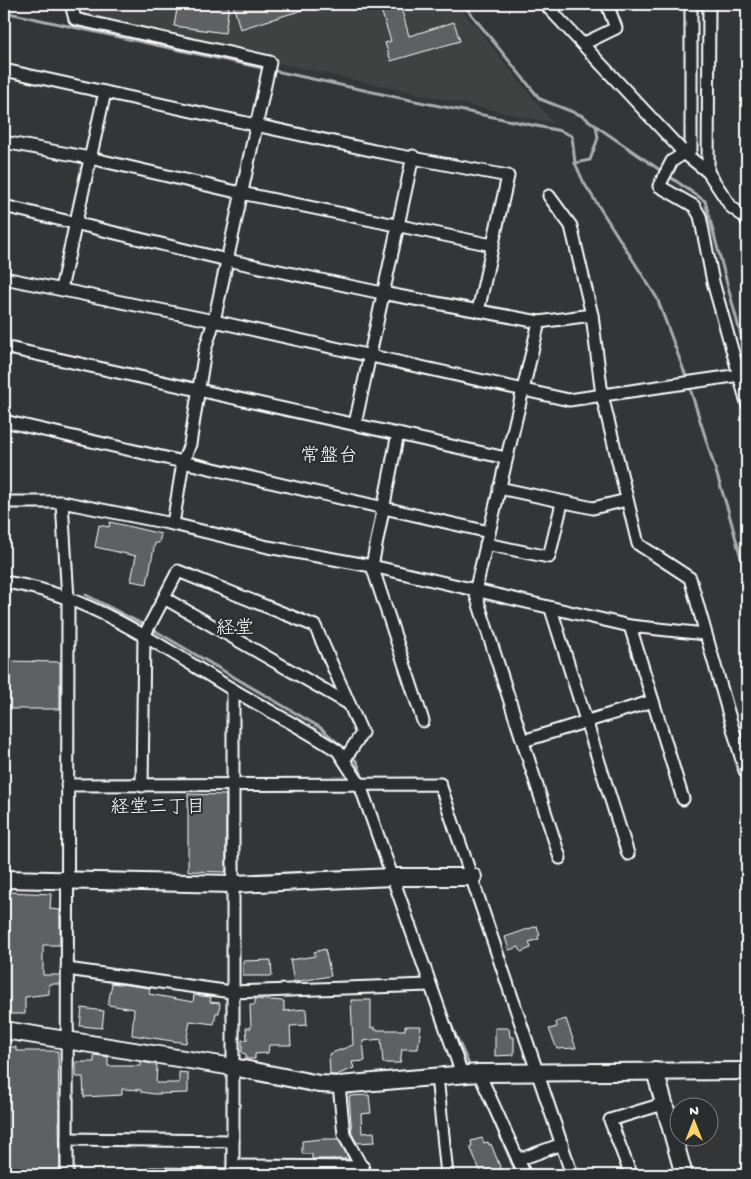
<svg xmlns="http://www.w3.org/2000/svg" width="751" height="1179" viewBox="0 0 751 1179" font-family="'Gochi Hand','Klee One',sans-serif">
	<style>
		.built { fill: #404243 }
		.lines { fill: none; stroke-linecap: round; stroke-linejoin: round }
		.stream { stroke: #abacad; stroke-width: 3 }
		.building { fill: #5f6162; stroke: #fff }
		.lane-casing { stroke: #fff; stroke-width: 9 }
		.street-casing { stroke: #fff; stroke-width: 15 }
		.secondary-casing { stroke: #fff; stroke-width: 20 }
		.lane { stroke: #2a2d2e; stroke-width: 5.5 }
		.street { stroke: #2a2d2e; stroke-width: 11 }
		.secondary { stroke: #2a2d2e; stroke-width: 16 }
		.labels { text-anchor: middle; stroke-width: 4; stroke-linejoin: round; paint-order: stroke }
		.neighbourhood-label { font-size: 19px; fill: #fff; stroke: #2a2d2e }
	</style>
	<rect width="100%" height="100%" fill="#333536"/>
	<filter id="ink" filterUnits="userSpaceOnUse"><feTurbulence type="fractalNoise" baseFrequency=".02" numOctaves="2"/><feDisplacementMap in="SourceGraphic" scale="10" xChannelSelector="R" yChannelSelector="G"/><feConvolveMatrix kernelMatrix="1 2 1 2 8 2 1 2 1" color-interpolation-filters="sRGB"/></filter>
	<g filter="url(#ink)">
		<polygon class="built" points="71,4 458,4 553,123 75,19"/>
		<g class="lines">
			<g class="stream">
				<polyline points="463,4 540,99 583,116 596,126 598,138 590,160 575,163"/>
				<polyline points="4,12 391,96 561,131 572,136 575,163 584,183 657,298 687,379"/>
				<polyline points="596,126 705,201 747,358"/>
				<polyline points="689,385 728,510 747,580"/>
				<polyline points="86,595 146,626"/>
				<polyline points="152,629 321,728 347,751"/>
				<polyline points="352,756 357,762 364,781"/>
				<polyline points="447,1016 471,1069"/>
				<polyline points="477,1082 517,1175"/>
			</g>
		</g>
		<g class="building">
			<polygon points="178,4 229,5 225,33 174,26"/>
			<polygon points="233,4 316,4 316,6 240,29"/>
			<polygon points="379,4 400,4 409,36 454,22 460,41 391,61 385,43 391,41"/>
			<polygon points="110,522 161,534 159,543 155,543 147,584 131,581 136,556 95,547 99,525 109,527"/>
			<polygon points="4,661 60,662 60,709 4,709"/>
			<polygon points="188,794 226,795 226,872 188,871"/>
			<polygon points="9,892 51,894 50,909 60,910 60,945 43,945 43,975 60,975 60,984 49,984 49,994 25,997 25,1014 4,1014 4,898 9,898"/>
			<polygon points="537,926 540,935 538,936 539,939 529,942 531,948 521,952 519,947 509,950 505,937"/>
			<polygon points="325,949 331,976 294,982 290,960 315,956 314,952"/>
			<polygon points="271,960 272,976 243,976 243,961"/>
			<polygon points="112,983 150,988 149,994 193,1002 194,995 211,997 210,1002 220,1003 219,1013 216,1013 214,1024 190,1021 186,1043 132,1035 134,1009 108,1005"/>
			<polygon points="255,999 284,1001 284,1011 306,1009 307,1025 290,1026 291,1045 269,1045 268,1053 255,1054 255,1059 246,1059 246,1054 242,1053 242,1040 247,1040 246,1028 251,1028 250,1005 255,1005"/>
			<polygon points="351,1000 371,1000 371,1028 375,1027 375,1030 405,1030 405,1026 421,1026 418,1049 402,1049 400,1063 383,1063 381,1039 363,1041 365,1061 352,1062 354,1068 336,1075 330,1075 329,1054 353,1045"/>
			<polygon points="82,1008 104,1011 102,1028 80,1026"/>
			<polygon points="566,1019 576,1048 557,1049 549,1029 557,1027 556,1022"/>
			<polygon points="495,1028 509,1028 510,1037 514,1037 514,1055 495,1056"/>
			<polygon points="4,1047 16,1047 16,1051 58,1051 60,1173 4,1173"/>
			<polygon points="94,1055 108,1057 108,1066 141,1066 141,1062 154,1064 157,1066 156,1083 179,1083 179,1072 188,1073 188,1093 154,1094 141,1092 141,1090 122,1089 122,1095 84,1097 83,1077 76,1077 76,1062 94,1062"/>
			<polygon points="369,1095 371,1113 361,1114 362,1133 374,1132 375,1142 357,1143 352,1134 349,1096"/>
			<polygon points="482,1138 484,1143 488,1142 489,1145 491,1144 501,1169 499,1170 501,1175 483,1175 479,1168 470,1147 472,1147 471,1141"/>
			<polygon points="321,1139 338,1139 349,1159 312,1159 312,1154 302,1154 302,1141"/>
		</g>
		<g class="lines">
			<defs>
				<polyline id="lane" points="151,1171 233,1172"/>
				<g id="street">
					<polyline points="71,4 75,19 270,62 214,321 205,350 190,444 183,462 173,524"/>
					<polyline points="545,4 684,153 708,172 731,207 745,217 747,221"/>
					<polyline points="691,4 691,149 672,161 659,186 694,206 700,216 713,282 747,403"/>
					<polyline points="583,44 616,28 607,4"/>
					<polyline points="4,70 375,151 508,176 478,311"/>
					<polyline points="4,142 90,158 241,193 492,245"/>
					<polyline points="708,172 709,4"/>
					<polyline points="549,196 571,226 592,315 602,395 638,544 690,578 745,771"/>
					<polyline points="4,206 227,260 382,293 539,322 592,315"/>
					<polyline points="4,278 214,321 569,400 740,375"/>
					<polyline points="61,289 105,92"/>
					<polyline points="539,322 475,592 560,858"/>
					<polyline points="4,347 506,458"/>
					<polyline points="4,421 489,532"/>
					<polyline points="355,424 413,156"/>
					<polyline points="398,433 372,566 423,721"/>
					<polyline points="499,488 593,508 627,500"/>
					<polyline points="4,502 62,502 173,524 268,547 372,566 630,626 705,634"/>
					<polyline points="62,502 68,599 67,1175"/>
					<polyline points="486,544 549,557 562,503"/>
					<path d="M 4,582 C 87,593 159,645 230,688 C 265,709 303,728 338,751 L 360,785 L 462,1074"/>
					<polyline points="164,598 349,704"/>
					<polyline points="551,609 628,854"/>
					<polyline points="630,626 683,799"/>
					<polyline points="233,690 233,1175"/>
					<polyline points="523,741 653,701"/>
					<polyline points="67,785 440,784 571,1172"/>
					<polyline points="142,786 144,636 178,571 315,626 362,733 345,759"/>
					<polyline points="67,969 232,992 429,985"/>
					<polyline points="479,1073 525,1175"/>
					<polyline points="437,1076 447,1175"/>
					<polyline points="339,1085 344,1135 366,1175"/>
					<polyline points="67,1139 233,1141"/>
					<polyline points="518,1160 562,1144"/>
					<polyline points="233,1166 363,1167"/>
					<polyline points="631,1175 610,1120 663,1104"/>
				</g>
				<g id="secondary">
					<polyline points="4,879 234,884 393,877 473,877"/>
					<polyline points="4,1030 233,1067 319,1084 339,1085 479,1073 747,1071"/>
					<polyline points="655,1071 684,1175"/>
				</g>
			</defs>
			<use href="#lane" class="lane-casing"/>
			<use href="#street" class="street-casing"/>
			<use href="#secondary" class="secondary-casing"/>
			<use href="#lane" class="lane"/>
			<use href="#street" class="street"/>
			<use href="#secondary" class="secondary"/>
		</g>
	</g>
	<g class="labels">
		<g class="neighbourhood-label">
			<text x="329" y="461">常盤台</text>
			<text x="235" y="633">経堂</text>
			<text x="158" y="812">経堂三丁目</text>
		</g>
	</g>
	<rect width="751" height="1179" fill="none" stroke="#2a2d2e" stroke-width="20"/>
	<rect x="10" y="10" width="731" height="1159" fill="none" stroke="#fff" stroke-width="2" filter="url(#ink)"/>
	<g transform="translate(694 1122)"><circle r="24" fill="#2a2d2e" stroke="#7f8182"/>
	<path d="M0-4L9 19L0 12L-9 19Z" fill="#ffd166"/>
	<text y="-8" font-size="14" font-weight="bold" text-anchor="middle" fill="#ffffff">N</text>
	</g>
</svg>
